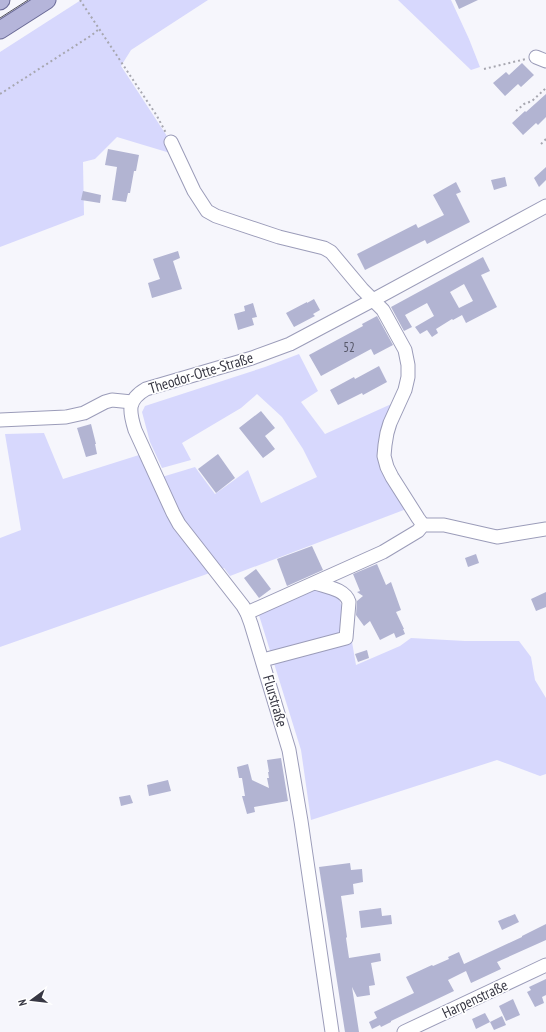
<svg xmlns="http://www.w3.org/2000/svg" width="546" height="1032" viewBox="0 0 546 1032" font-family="'PT Sans Narrow',sans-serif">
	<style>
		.green { fill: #d7d8fd }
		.building { fill: #b2b4d2; fill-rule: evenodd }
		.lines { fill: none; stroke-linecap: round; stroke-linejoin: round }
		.minor-casing { stroke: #9b9cb9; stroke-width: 15 }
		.major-casing { stroke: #696996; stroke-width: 19 }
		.path { stroke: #a7a7b0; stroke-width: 2; stroke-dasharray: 2 3; stroke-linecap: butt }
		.minor { stroke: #fff; stroke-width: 13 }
		.major { stroke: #b5b5da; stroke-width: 17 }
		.tram { stroke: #51515c; stroke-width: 1 }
		.labels { text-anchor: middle; stroke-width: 3.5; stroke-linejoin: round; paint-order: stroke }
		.number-label { font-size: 13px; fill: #565768 }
		.street-label { font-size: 15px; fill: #383844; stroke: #fff }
	</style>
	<rect width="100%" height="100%" fill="#f6f6fc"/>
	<g class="green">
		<polygon points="81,0 208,0 131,50 121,66 180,156 117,137 95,159 83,162 84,215 0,247 0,52"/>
		<polygon points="398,0 451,0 469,39 480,67 471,70"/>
		<polygon points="299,354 318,391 301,402 325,434 398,401 382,443 409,508 230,576 224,568 0,647 0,538 21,530 5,434 44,433 63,479 139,455 152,480 195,467 215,494 248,470 261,503 317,477 303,449 282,417 257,394 241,408 182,443 191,460 162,468 150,442 142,412 145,406 265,367"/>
		<polygon points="336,579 333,583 353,636 352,642 356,665 400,646 411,638 465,641 519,641 531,657 535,680 546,698 546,774 540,776 497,760 311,820 301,750 258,612"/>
	</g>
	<g class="building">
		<polygon points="455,0 478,0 459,9"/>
		<polygon points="522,63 534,75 521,87 518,84 505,96 493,83 506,72 509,75"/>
		<polygon points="546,94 546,117 538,125 536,123 523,135 512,123 525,111 526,112"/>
		<polygon points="108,149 139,155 136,171 134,171 130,193 128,193 126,202 112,200 117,167 105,165"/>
		<polygon points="546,167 546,180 539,187 534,178"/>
		<polygon points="505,177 507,186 494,190 491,180"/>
		<polygon points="456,182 461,192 456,194 470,222 427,244 425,240 365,270 357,254 416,224 418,228 444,215 433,195"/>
		<polygon points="83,191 101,195 100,203 81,200"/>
		<polygon points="178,251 180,258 173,261 182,289 152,298 148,283 160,279 153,259"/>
		<path d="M 483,257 L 490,271 L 481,275 L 497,307 L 466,323 L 462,315 L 453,320 L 452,319 L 436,329 L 438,333 L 432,337 L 427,330 L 420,334 L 415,327 L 434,316 L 427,303 L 405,315 L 412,327 L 404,331 L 391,307 ZM 464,284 L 473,301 L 459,308 L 450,292 Z"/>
		<polygon points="314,299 320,310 313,314 315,316 294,327 286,313 307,302 307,303"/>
		<polygon points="253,303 257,317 252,318 254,325 238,330 234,314 245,311 244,306"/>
		<polygon points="377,316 393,345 374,355 371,349 321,376 309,355 363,326 362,324"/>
		<polygon points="379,366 387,382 363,395 362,393 338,405 330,390 354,377 355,379"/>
		<polygon points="261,411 275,428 265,436 275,449 263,458 239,428"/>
		<polygon points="91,424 96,444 95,444 97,454 86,457 77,428"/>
		<polygon points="218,454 235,478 216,493 198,469"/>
		<polygon points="312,546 323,570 287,586 277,559"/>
		<polygon points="476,554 479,563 468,567 465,558"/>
		<polygon points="377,564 386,585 391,582 401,610 396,612 404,629 403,629 405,634 396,638 394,633 380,640 370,621 364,626 356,615 357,601 363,596 357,592 360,591 353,574"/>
		<polygon points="256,569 271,589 259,598 244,578"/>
		<polygon points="546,592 546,607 536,611 531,599"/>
		<polygon points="367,650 369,658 358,662 355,654"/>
		<polygon points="281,758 288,801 254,807 255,812 247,814 242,796 245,796 242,778 239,778 237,767 248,764 252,780 269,788 267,778 269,778 268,772 269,772 267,760"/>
		<polygon points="168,780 171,791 149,796 147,785"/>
		<polygon points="130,795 133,803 121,806 119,797"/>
		<polygon points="350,863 351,870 362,869 363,882 353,884 354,894 341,896 347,937 346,938 349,958 380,953 381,961 371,963 375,985 369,986 370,995 357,997 352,987 359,1032 345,1032 319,867"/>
		<polygon points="381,908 382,916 391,915 392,924 361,928 359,911"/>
		<polygon points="515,914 519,922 502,930 498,921"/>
		<polygon points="546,924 546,940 497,962 501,969 471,983 466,971 448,980 454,991 391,1021 391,1022 381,1027 380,1025 372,1029 369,1022 377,1018 374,1012 414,993 406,977 432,965 433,966 449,959 448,957 459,952 464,964 522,937 522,936"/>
		<polygon points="546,979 546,995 542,997 544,1003 535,1007 527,992 531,990 529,987"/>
		<polygon points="513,999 520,1015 506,1021 499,1006"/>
		<polygon points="485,1013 490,1022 502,1016 506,1025 494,1030 490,1022 476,1029 472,1019"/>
	</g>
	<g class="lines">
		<defs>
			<g id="minor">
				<polyline points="536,57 546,61"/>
				<polyline points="171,142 194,191 207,211 216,216 279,237 324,248 331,252 362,289 383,310 405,350 408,365 408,377 405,390 390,423 387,433 385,445 384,456 387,467 392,477 418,518 423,525"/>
				<polyline points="0,420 66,417 84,413 105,402 112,400 132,402"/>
				<polyline points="247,613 383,552 418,531 423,525 444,525 497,537 546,529"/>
				<path d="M 263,660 L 346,638 L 349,602 C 345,589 327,587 315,583"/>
				<path d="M 332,1032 L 301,821 L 289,750 L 251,624 L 247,613 L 243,606 L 179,524 L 173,513 L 135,430 C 129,411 127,400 146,389 L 252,358 L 290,344 L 373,300 L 546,206"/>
				<polyline points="404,1032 546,965"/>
			</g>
			<g id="major">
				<polyline points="0,1 1,0"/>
				<polyline points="0,30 47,0"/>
			</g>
		</defs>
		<use href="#minor" class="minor-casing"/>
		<use href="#major" class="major-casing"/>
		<g class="path">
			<polyline points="80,0 157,116 166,133"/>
			<polyline points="484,69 526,59"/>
			<polyline points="0,94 92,35 99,29"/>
			<polyline points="516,111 524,104 532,101 546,88"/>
			<polyline points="541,144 546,139"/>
		</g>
		<use href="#minor" class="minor"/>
		<use href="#major" class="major"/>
		<polyline class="tram" points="0,18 28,0"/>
	</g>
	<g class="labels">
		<g class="number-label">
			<text x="349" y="352">52</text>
		</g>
		<g class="street-label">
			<text transform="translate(201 373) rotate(-17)" y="5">Theodor-Otte-Straße</text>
			<text transform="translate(275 701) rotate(74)" y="5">Flurstraße</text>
			<text transform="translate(475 999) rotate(-25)" y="5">Harpenstraße</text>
		</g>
	</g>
	<g transform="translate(32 1000) rotate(255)" stroke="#ffffff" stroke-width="3" paint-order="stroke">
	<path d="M0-3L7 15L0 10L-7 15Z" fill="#383844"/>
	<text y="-6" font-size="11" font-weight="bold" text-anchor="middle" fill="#383844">N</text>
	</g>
</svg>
